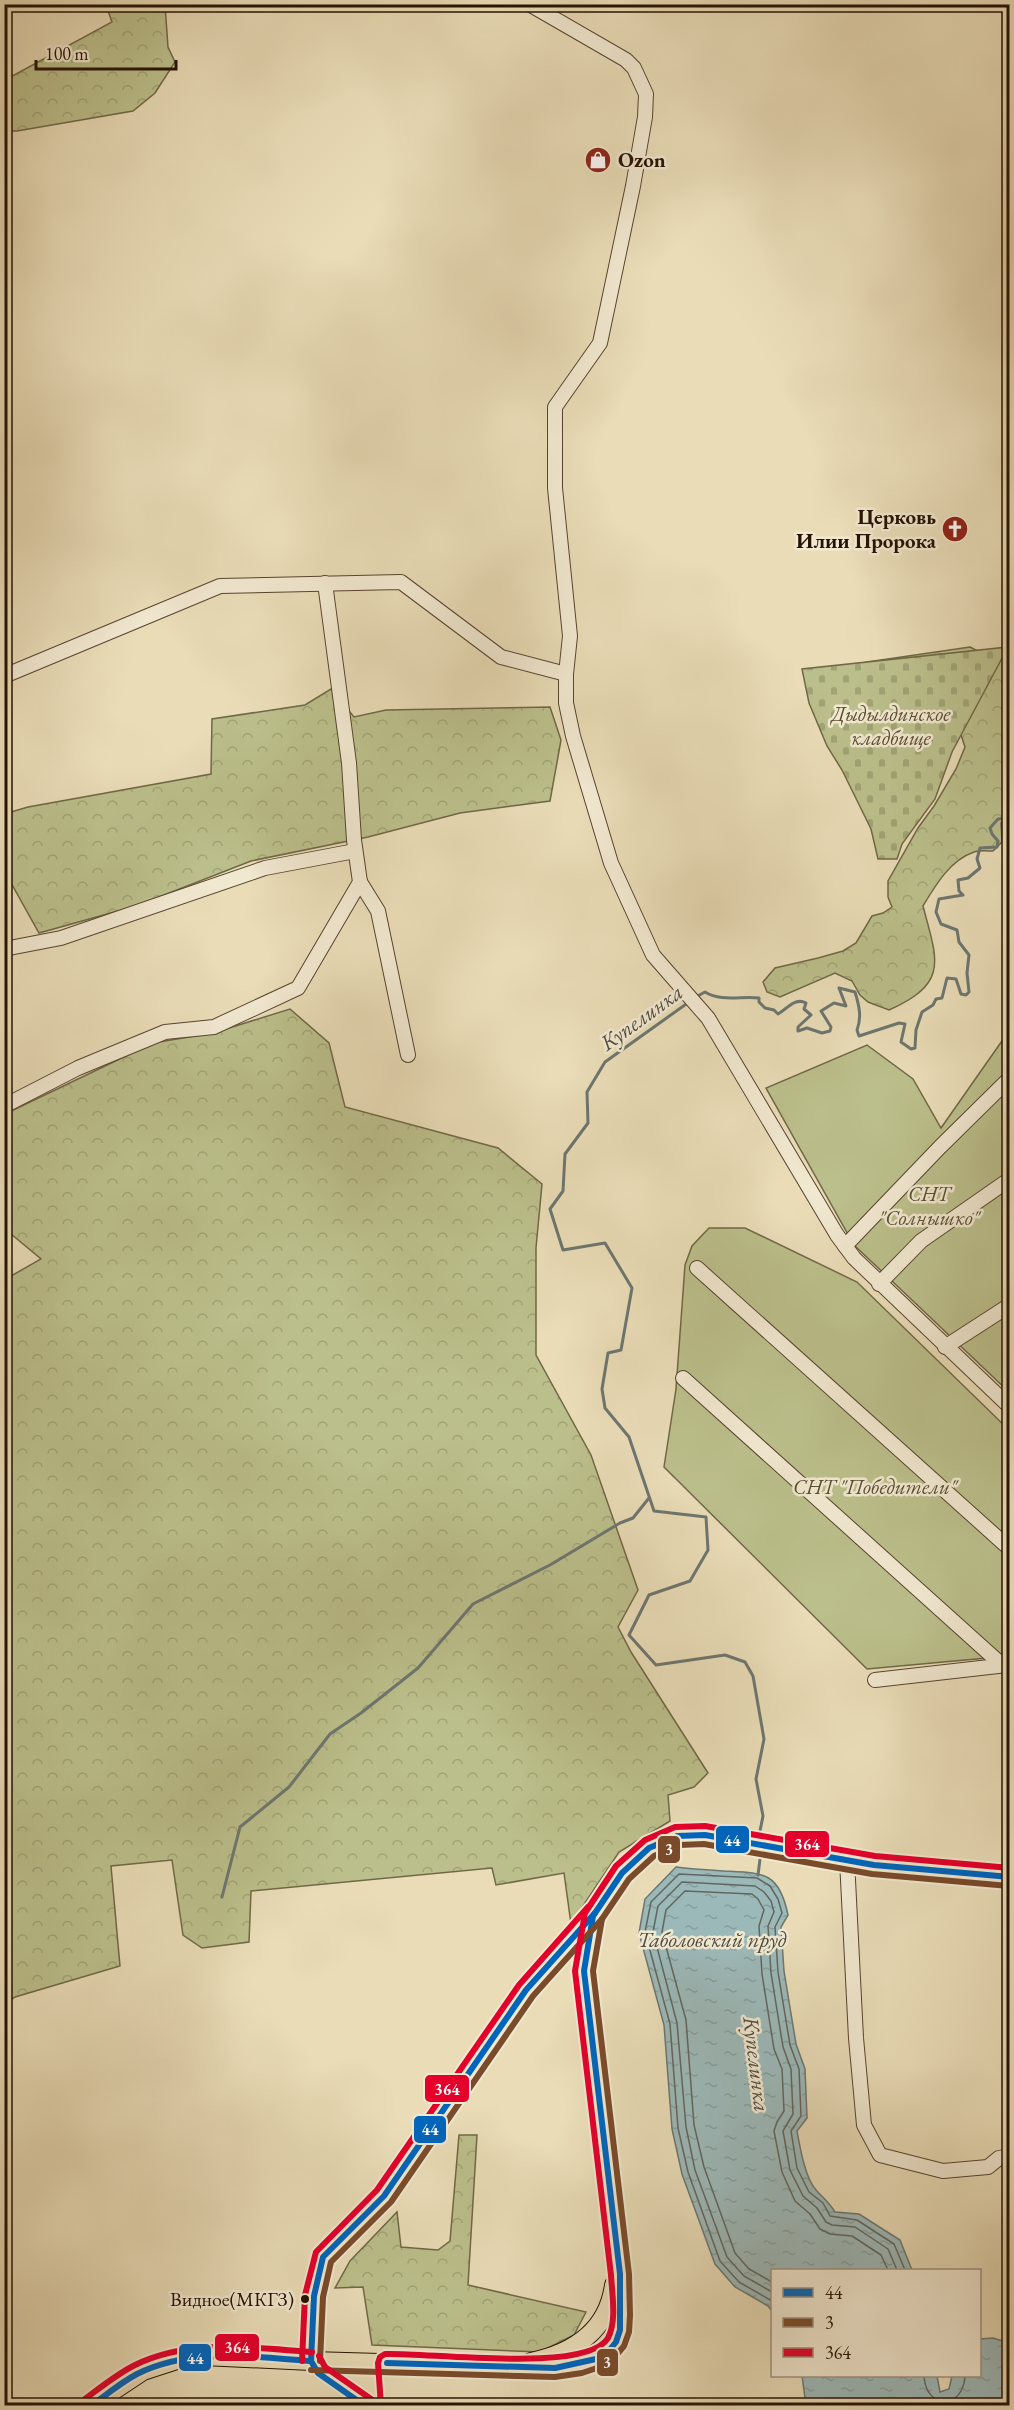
<svg xmlns="http://www.w3.org/2000/svg" width="1014" height="2410" viewBox="0 0 1014 2410" font-family="'EB Garamond',serif">
	<style>
		.forest { fill: url(#forest-crowns); stroke: #706846; stroke-width: 1.5 }
		.cemetery { fill: url(#cemetery-stones); stroke: #706846; stroke-width: 1.5 }
		.garden { fill: #bbbf8b; stroke: #706846; stroke-width: 1.5 }
		.water { fill: url(#water-ripples); stroke: #6d7670; stroke-width: 1.5 }
		.lines { fill: none; stroke-linecap: round; stroke-linejoin: round }
		.shore { stroke: #61665e; stroke-width: 1.5 }
		.stream { stroke: #6d7670; stroke-width: 3 }
		.minor-casing { stroke: #57442f; stroke-width: 16 }
		.major-casing { stroke: #261202; stroke-width: 20 }
		.minor { stroke: #f1e8d0; stroke-width: 14 }
		.major { stroke: #e9dcb7; stroke-width: 18 }
		.bus-1-casing { stroke: #f1e8d0; stroke-width: 10 }
		.bus-2-casing { stroke: #f1e8d0; stroke-width: 10 }
		.bus-3-casing { stroke: #f1e8d0; stroke-width: 10 }
		.bus-1 { stroke: #0065bd; stroke-width: 6 }
		.bus-2 { stroke: #7a4b2a; stroke-width: 6 }
		.bus-3 { stroke: #e4002b; stroke-width: 6 }
		.bus-dot { fill: #261202; stroke: #f1e8d0; stroke-width: 2 }
		.labels { text-anchor: middle; stroke-width: 5; stroke-linejoin: round; paint-order: stroke }
		.bus-label { font-size: 20px; fill: #261202; stroke: #f1e8d0; text-anchor: end }
		.poi-label { font-size: 21px; font-weight: bold; fill: #261202; stroke: #f1e8d0; text-anchor: start }
		.park-label { font-size: 21px; font-style: italic; fill: #5a4f32; stroke: #f1e8d0 }
		.water-label { font-size: 22px; font-style: italic; fill: #4f4c42; stroke: #f1e8d0 }
		.line-badge { stroke: #f1e8d0; stroke-width: 2 }
		.badge-label { font-size: 16px; text-anchor: middle; font-weight: bold; fill: #fff }
	</style>
	<defs>
		<pattern id="forest-crowns" width="20" height="18" patternUnits="userSpaceOnUse" patternTransform="scale(1.5)"><rect width="20" height="18" fill="#bbbf8b"/><path d="M2 6a3 3 0 1 1 6 0M12 15a3 3 0 1 1 6 0" fill="none" stroke="#a1a376"/></pattern>
		<pattern id="cemetery-stones" width="16" height="16" patternUnits="userSpaceOnUse" patternTransform="scale(1.5)"><rect width="16" height="16" fill="#bbbf8b"/><path d="M2 7V4a2 2 0 0 1 4 0v3zM10 15v-3a2 2 0 0 1 4 0v3z" fill="#a1a376"/></pattern>
		<pattern id="water-ripples" width="26" height="14" patternUnits="userSpaceOnUse" patternTransform="scale(1.5)"><rect width="26" height="14" fill="#9cb9b9"/><path d="M2 4q2-2 4 0t4 0M15 11q2-2 4 0t4 0" fill="none" stroke="#869e9d"/></pattern>
	</defs>
	<rect width="100%" height="100%" fill="#e9dcb7"/>
	<filter id="stains"><feTurbulence type="fractalNoise" baseFrequency=".00333" numOctaves="4"/><feColorMatrix values="0 0 0 0 .2 0 0 0 0 .09 0 0 0 0 .02 0 0 0 .5 -.17"/></filter>
	<radialGradient id="worn" r=".72"><stop offset=".6" stop-color="#630" stop-opacity="0"/><stop offset="1" stop-color="#630" stop-opacity=".3"/></radialGradient>
	<g class="forest">
		<polygon points="106,5 165,5 168,47 175,62 155,93 133,111 17,131 5,131 5,80 112,22"/>
		<path d="M 970,647 L 995,660 L 1009,659 L 1010,811 L 1001,823 L 1002,842 L 993,851 C 987,851 980,850 974,852 C 950,860 935,886 923,906 C 937,960 950,983 889,1010 L 868,1002 L 860,995 L 852,981 L 835,973 L 780,997 L 767,992 L 763,982 L 775,968 L 818,958 L 843,951 L 856,943 L 872,916 L 883,913 L 892,907 L 888,897 L 888,881 L 918,828 L 934,806 L 956,769 L 965,747 L 961,735 L 867,662 Z"/>
		<polygon points="331,689 354,717 386,710 550,707 561,740 550,801 460,813 368,837 251,861 136,906 39,933 5,872 4,814 28,807 211,774 212,719 305,705"/>
		<polygon points="290,1009 329,1043 345,1107 498,1148 542,1184 536,1248 536,1355 591,1455 638,1590 618,1627 631,1652 708,1773 694,1787 668,1795 670,1821 619,1852 571,1924 564,1873 496,1885 492,1868 251,1891 249,1942 202,1948 183,1935 172,1860 111,1866 120,1966 15,1997 5,2004 4,1280 41,1259 5,1229 5,1114 153,1043 213,1033"/>
		<polygon points="459,2135 477,2135 468,2285 586,2312 574,2335 540,2352 372,2345 363,2287 335,2288 350,2261 397,2212 401,2247 438,2250 450,2241"/>
	</g>
	<polygon class="cemetery" points="1008,647 952,752 935,799 902,844 897,859 878,859 871,829 842,770 827,746 809,703 802,669"/>
	<g class="garden">
		<polygon points="1009,1031 1009,1392 854,1245 766,1088 867,1045 913,1079 941,1128"/>
		<polygon points="709,1228 745,1228 857,1282 1009,1430 1009,1656 867,1669 664,1467 676,1389 685,1265 692,1246"/>
	</g>
	<g class="water">
		<path d="M 676,1867 C 692,1869 708,1870 723,1871 C 763,1873 779,1871 788,1915 L 781,1927 L 784,1971 L 796,2044 L 805,2069 L 807,2118 L 797,2131 C 800,2147 805,2178 816,2190 C 823,2198 829,2202 835,2212 L 859,2214 L 900,2240 L 912,2270 L 772,2270 L 772,2311 L 768,2306 L 735,2287 L 715,2264 L 682,2174 L 672,2129 L 664,2025 L 639,1933 L 645,1899 Z"/>
		<polygon points="993,2338 1009,2343 1009,2405 948,2406 939,2403 938,2406 806,2405 802,2376 937,2376 940,2392 949,2389 952,2376 980,2376 980,2339"/>
	</g>
	<g class="lines">
		<g class="shore">
			<polyline points="772,2282 749,2269 735,2253 704,2167 694,2125 686,2020 662,1932 666,1910 685,1891 752,1894 758,1899 764,1910 759,1926 762,1974 774,2049 782,2069 784,2111 777,2122 774,2131 782,2172 795,2201 810,2214 820,2229 830,2234 852,2236 881,2255 888,2270"/>
			<polyline points="772,2292 744,2276 727,2257 695,2170 686,2127 677,2023 653,1932 658,1906 682,1882 755,1886 764,1892 771,1901 774,1912 768,1926 771,1973 783,2047 791,2069 793,2114 783,2131 790,2170 803,2196 817,2208 826,2222 832,2225 855,2227 888,2249 897,2270"/>
			<polyline points="772,2301 739,2282 720,2261 688,2172 678,2128 670,2024 645,1932 651,1902 679,1874 757,1878 770,1886 778,1899 782,1913 775,1927 778,1972 790,2045 799,2069 801,2116 791,2131 797,2168 809,2192 823,2203 830,2216 857,2220 894,2244 905,2270"/>
			<path d="M 924,2376 C 926,2410 963,2410 965,2376"/>
		</g>
		<g class="stream">
			<path d="M 694,998 L 705,992 C 721,1002 741,996 759,998 L 759,1002 L 765,1008 L 774,1010 L 778,1014 C 787,1009 795,997 806,1003 L 804,1009 L 811,1015 L 798,1027 L 798,1031 L 807,1028 L 822,1033 L 830,1031 L 831,1027 L 821,1011 L 834,1003 L 846,1006 L 839,988 L 855,992 C 859,1005 862,1017 857,1030 L 859,1036 L 899,1023 L 905,1024 L 901,1042 L 911,1049 L 915,1048 L 916,1030 L 922,1012 L 933,1005 L 936,999 L 942,998 L 947,978 L 956,979 L 961,994 L 966,995 L 969,992 L 967,973 L 969,955 L 959,942 L 957,930 L 941,924 L 936,912 L 939,899 L 963,895 L 959,891 L 958,880 L 968,878 L 980,868 L 977,859 L 980,848 L 997,847 L 998,841 L 992,834 L 990,828 L 998,819 L 1007,818 L 1010,821"/>
			<polyline points="689,1002 605,1062 587,1092 588,1123 565,1154 563,1191 550,1209 563,1250 605,1243 632,1288 621,1350 608,1353 602,1389 605,1408 629,1437 654,1511 706,1517 708,1550 690,1581 649,1595 629,1635 656,1665 725,1655 745,1662 753,1676 764,1739 756,1779 763,1816 760,1831"/>
			<polyline points="758,1875 760,1859"/>
			<polyline points="222,1897 240,1827 289,1787 330,1734 361,1713 418,1668 473,1604 550,1565 620,1523 633,1518 649,1498"/>
		</g>
		<defs>
			<g id="minor">
				<polyline points="529,4 626,60 634,68 646,94 645,117 633,186 600,343 555,407 555,488 570,636 566,674 566,703 573,736 611,863 653,955 708,1018 837,1235 854,1258 1010,1407"/>
				<polyline points="4,676 220,586 401,582 501,657 566,674"/>
				<polyline points="360,882 378,911 408,1055"/>
				<polyline points="4,949 61,938 265,868 355,851"/>
				<polyline points="4,1106 78,1068 165,1032 214,1027 298,988 360,882 354,840 349,763 325,583"/>
				<polyline points="845,1246 940,1147 1010,1078"/>
				<polyline points="697,1268 1010,1549"/>
				<polyline points="879,1284 921,1241 1010,1179"/>
				<polyline points="945,1347 1010,1305"/>
				<polyline points="683,1378 1002,1665"/>
				<polyline points="875,1680 1007,1665"/>
				<polyline points="847,1860 856,2038 864,2125 880,2155 943,2171 988,2167 999,2158 1010,2156"/>
				<polyline points="311,2361 314,2296 323,2257 384,2196 526,1990 593,1916"/>
			</g>
			<g id="major">
				<path d="M 531,2362 C 574,2353 608,2330 614,2285"/>
				<polyline points="90,2406 143,2371 183,2358 203,2356 311,2361 555,2368 581,2365 599,2359 612,2350 620,2337 621,2323 620,2274 584,1971 593,1916 622,1873 649,1848 677,1836 705,1835 874,1865 1010,1877"/>
			</g>
		</defs>
		<use href="#minor" class="minor-casing"/>
		<use href="#major" class="major-casing"/>
		<use href="#minor" class="minor"/>
		<use href="#major" class="major"/>
		<defs>
			<g id="bus-1">
				<polyline points="311,2361 314,2296 323,2257 384,2196 526,1990 595,1913"/>
				<polyline points="311,2361 318,2373 365,2406"/>
				<polyline points="387,2363 555,2368 596,2359 608,2352 616,2342 620,2330 620,2274 584,1971 593,1916 622,1873 649,1848 677,1836 705,1835 874,1865 1010,1877"/>
				<path d="M 91,2406 C 106,2395 120,2383 137,2374 C 191,2347 253,2357 311,2361"/>
			</g>
			<g id="bus-2">
				<polyline points="320,2361 323,2297 331,2262 391,2202 533,1996 602,1919"/>
				<polyline points="311,2370 555,2377 582,2373 600,2367 613,2359 624,2346 629,2332 630,2315 629,2274 593,1971 602,1919 629,1879 654,1856 679,1845 704,1844 872,1874 1009,1886"/>
			</g>
			<g id="bus-3">
				<polyline points="319,2356 325,2367 371,2399"/>
				<polyline points="302,2361 305,2295 316,2252 377,2190 519,1985 588,1907"/>
				<path d="M 85,2399 C 101,2387 117,2374 135,2365 C 190,2338 253,2348 312,2352"/>
				<path d="M 381,2406 L 378,2363 L 380,2357 L 385,2354 C 426,2352 587,2374 608,2338 C 617,2321 612,2294 611,2275 L 575,1971 L 585,1913 L 616,1866 L 645,1840 L 675,1827 L 705,1826 L 875,1856 L 1010,1868"/>
			</g>
		</defs>
		<use href="#bus-1" class="bus-1-casing"/>
		<use href="#bus-2" class="bus-2-casing"/>
		<use href="#bus-3" class="bus-3-casing"/>
		<use href="#bus-1" class="bus-1"/>
		<use href="#bus-2" class="bus-2"/>
		<use href="#bus-3" class="bus-3"/>
	</g>
	<defs>
		<symbol id="shop-disc" viewBox="-11 -11 22 22"><circle r="9.5" fill="#8f2418" stroke="#f1e8d0"/><path d="M-5-2.5h2.3a2.7 3.5 0 0 1 5.4 0H5L5.5 6h-11ZM-1.5-2.5h3a1.5 2.3 0 0 0-3 0Z" fill="#fff"/></symbol>
		<symbol id="church-disc" viewBox="-11 -11 22 22"><circle r="9.5" fill="#8f2418" stroke="#f1e8d0"/><path d="M-1.2-6h2.4v3.5h3.3v2.4h-3.3V6h-2.4V-.1h-3.3v-2.4h3.3Z" fill="#fff"/></symbol>
	</defs>
	<g fill-rule="evenodd">
		<use href="#shop-disc" x="583" y="145" width="30" height="30"/>
		<use href="#church-disc" x="940" y="514" width="30" height="30"/>
	</g>
	<circle class="bus-dot" cx="305" cy="2299" r="5"/>
	<g class="labels">
		<g class="bus-label">
			<text x="294" y="2306">Видное(МКГЗ)</text>
		</g>
		<g class="poi-label">
			<text x="618" y="167">Ozon</text>
			<text x="936" y="524" text-anchor="end">Церковь<tspan x="936" dy="24">Илии Пророка</tspan></text>
		</g>
		<g class="park-label">
			<text x="891" y="721">Дыдылдинское<tspan x="891" dy="24">кладбище</tspan></text>
			<text x="929" y="1201">СНТ<tspan x="929" dy="24">"Солнышко"</tspan></text>
			<text x="875" y="1494">СНТ "Победители"</text>
		</g>
		<g class="water-label">
			<text transform="translate(641 1017) rotate(-36)" y="8">Купелинка</text>
			<text x="712" y="1947">Таболовский пруд</text>
			<text transform="translate(757 2064) rotate(83)" y="8">Купелинка</text>
		</g>
	</g>
	<g class="line-badge">
		<rect x="715" y="1825" width="35" height="29" rx="6" fill="#0065bd"/>
		<rect x="784" y="1830" width="46" height="28" rx="6" fill="#e4002b"/>
		<rect x="657" y="1835" width="24" height="29" rx="6" fill="#7a4b2a"/>
		<rect x="424" y="2074" width="46" height="29" rx="6" fill="#e4002b"/>
		<rect x="413" y="2115" width="34" height="29" rx="6" fill="#0065bd"/>
		<rect x="214" y="2333" width="46" height="29" rx="6" fill="#e4002b"/>
		<rect x="178" y="2343" width="34" height="29" rx="6" fill="#0065bd"/>
		<rect x="596" y="2348" width="23" height="29" rx="6" fill="#7a4b2a"/>
	</g>
	<g class="badge-label">
		<text x="732" y="1846">44</text>
		<text x="807" y="1850">364</text>
		<text x="669" y="1855">3</text>
		<text x="447" y="2095">364</text>
		<text x="430" y="2135">44</text>
		<text x="237" y="2353">364</text>
		<text x="195" y="2364">44</text>
		<text x="607" y="2368">3</text>
	</g>
	<rect width="1014" height="2410" fill="none" stroke="#e9dcb7" stroke-width="24"/>
	<rect x="6" y="6" width="1002" height="2398" fill="none" stroke="#261202" stroke-width="3"/>
	<rect x="12" y="12" width="990" height="2386" fill="none" stroke="#261202" stroke-width="1.5"/>
	<rect x="771" y="2269" width="210" height="108" fill="#f1e8d0" stroke="#a0927e" stroke-width="1.5"/>
	<rect x="783" y="2288" width="30" height="9" fill="#0065bd" stroke="#a0927e" stroke-width="1.5"/>
	<text x="825" y="2299" font-size="18" fill="#261202">44</text>
	<rect x="783" y="2318" width="30" height="9" fill="#7a4b2a" stroke="#a0927e" stroke-width="1.5"/>
	<text x="825" y="2329" font-size="18" fill="#261202">3</text>
	<rect x="783" y="2348" width="30" height="9" fill="#e4002b" stroke="#a0927e" stroke-width="1.5"/>
	<text x="825" y="2359" font-size="18" fill="#261202">364</text>
	<path d="M36 60v9h140v-9" fill="none" stroke="#261202" stroke-width="3"/>
	<text x="45" y="60" font-size="18" fill="#261202" stroke="#f1e8d0" stroke-width="4.5" paint-order="stroke">100 m</text>
	<rect width="100%" height="100%" filter="url(#stains)"/>
	<rect width="100%" height="100%" fill="url(#worn)"/>
</svg>
